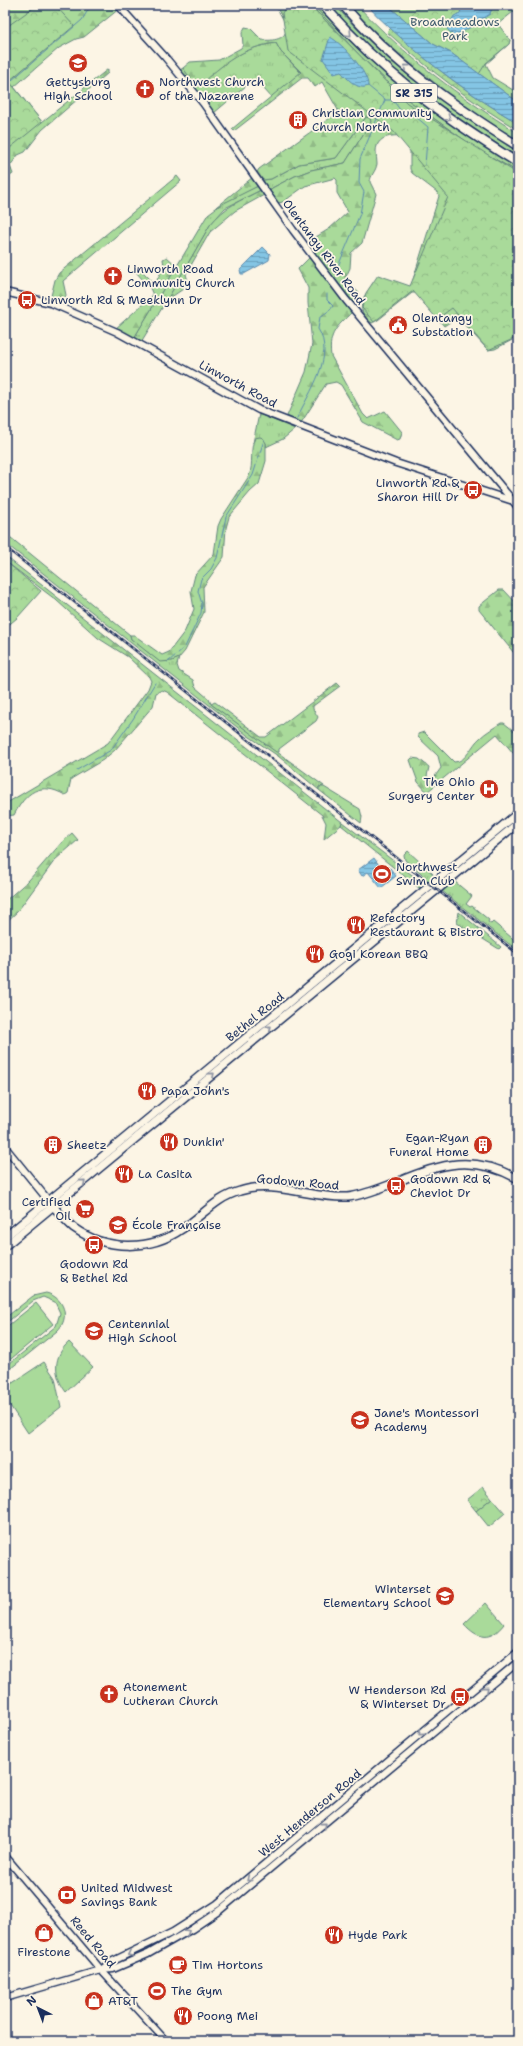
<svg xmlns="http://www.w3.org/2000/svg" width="523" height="2046" viewBox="0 0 523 2046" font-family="'Shantell Sans',sans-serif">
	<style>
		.grass { fill: url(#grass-tufts); stroke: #62847c }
		.forest { fill: url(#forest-firs); stroke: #62847c }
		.park { fill: url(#park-crowns); stroke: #62847c }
		.garden { fill: #a9da9a; stroke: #62847c }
		.water { fill: url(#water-rules); stroke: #5a89ae }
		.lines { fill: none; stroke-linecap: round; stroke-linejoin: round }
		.stream { stroke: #5a89ae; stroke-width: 1 }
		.secondary-casing { stroke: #1b2f5e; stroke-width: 9 }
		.primary-casing { stroke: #1b2f5e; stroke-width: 10 }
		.motorway-casing { stroke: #1b2f5e; stroke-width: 11 }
		.secondary { stroke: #fcf5e5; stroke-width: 6 }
		.primary { stroke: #fcf5e5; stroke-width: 7 }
		.motorway { stroke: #fcf5e5; stroke-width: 8 }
		.rail-casing { stroke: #1b2f5e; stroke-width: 2.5 }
		.rail { stroke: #fcf5e5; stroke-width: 1; stroke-dasharray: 3; stroke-linecap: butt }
		.oneway { stroke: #8c92a2 }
		.labels { text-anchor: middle; stroke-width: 3.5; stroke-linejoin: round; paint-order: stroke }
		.shield { fill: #fcf5e5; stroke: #5e6a86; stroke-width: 1 }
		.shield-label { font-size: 11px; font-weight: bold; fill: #1b2f5e }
		.park-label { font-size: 12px; fill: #3e5a6d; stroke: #fcf5e5 }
		.poi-label { font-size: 12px; fill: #1b2f5e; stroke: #fcf5e5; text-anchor: start }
		.street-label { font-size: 12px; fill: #1b2f5e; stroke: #fcf5e5 }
	</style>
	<defs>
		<pattern id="grass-tufts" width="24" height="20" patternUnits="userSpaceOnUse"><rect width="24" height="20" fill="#a9da9a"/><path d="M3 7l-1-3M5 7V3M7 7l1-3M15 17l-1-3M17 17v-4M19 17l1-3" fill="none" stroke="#91bb87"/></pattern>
		<pattern id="forest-firs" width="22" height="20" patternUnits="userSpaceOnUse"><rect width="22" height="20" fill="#a9da9a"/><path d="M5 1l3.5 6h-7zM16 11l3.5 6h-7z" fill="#91bb87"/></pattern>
		<pattern id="park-crowns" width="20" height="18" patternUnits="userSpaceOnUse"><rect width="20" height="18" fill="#a9da9a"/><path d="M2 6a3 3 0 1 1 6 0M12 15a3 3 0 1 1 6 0" fill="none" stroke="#91bb87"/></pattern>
		<pattern id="water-rules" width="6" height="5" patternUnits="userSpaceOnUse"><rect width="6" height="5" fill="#84c5e4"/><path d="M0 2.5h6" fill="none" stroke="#6ba0bc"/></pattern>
	</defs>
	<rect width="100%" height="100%" fill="#fcf5e5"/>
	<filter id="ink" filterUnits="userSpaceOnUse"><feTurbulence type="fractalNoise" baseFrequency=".025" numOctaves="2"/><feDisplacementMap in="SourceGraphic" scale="8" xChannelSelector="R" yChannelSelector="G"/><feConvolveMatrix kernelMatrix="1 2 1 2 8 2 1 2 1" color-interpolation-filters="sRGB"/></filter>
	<g filter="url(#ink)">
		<g class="grass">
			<path d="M 313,5 L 317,5 C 378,76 439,120 518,168 L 518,172 L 477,149 L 405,98 L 361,57 Z"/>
			<path d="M 330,5 L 335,5 C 387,65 451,111 518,152 L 518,157 C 449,113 382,68 330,5 Z"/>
			<path d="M 349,5 L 357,5 C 405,56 458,96 518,133 L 518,140 C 455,101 399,59 349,5 Z"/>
			<path d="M 276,43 L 281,52 L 301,73 L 272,98 L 256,80 L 253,80 L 214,113 L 180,70 L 183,68 L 196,85 C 223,65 241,47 276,43 Z"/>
			<polygon points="366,117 370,117 371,122 345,163 311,170 295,176 272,188 270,191 263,180 271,179 299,164 336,158"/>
			<polygon points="258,186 261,190 225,208 210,225 167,300 141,342 134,338 208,214 228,199"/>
			<polygon points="259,414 295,429 283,439 266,447 266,443 255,438 253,443"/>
			<polygon points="5,533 130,635 131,639 172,661 179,658 177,665 179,671 193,680 195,687 209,699 211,704 324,786 319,787 319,790 278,756 247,735 5,543"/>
			<polygon points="342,822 424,884 419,888 341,825"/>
			<polygon points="408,851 433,874 430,882 405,860 404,855"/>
			<polygon points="454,881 472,896 466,904 470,907 472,906 489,920 488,922 491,924 493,922 518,943 518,951 442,891"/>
			<polygon points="459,912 501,947 499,949 457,923"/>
		</g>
		<g class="forest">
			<polygon points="6,5 40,5 5,49 5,6"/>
			<polygon points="48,5 116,5 119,9 84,37 76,39 59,48 14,87 42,122 108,69 108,73 42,130 25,152 18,155 10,166 13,174 5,179 5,74"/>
			<path d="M 276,5 L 313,5 L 361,57 L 405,98 L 477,149 L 518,172 L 518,337 L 495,349 L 488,350 L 459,319 L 456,318 L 444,326 L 416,293 L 412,293 L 378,320 L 372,323 C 352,309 365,294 375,281 L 405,288 L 411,286 L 439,196 L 437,192 L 412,173 L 410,169 L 410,144 L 403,136 C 392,135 377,136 376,151 C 376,155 377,160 377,164 C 376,171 370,176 370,182 L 376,194 L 362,243 L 351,253 L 350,268 L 345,279 L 359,293 L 358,298 L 353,302 L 311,248 L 309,243 L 311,240 L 329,229 L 348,212 L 337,193 L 337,180 L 335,178 L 305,186 L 283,202 L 278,203 L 270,191 L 272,188 L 295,176 L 311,170 L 345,163 L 371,122 L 370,118 L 366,117 L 336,158 L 299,164 L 271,179 L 263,180 L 257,172 L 259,169 L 337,113 L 338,110 L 322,82 L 315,87 L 308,78 L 302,78 L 234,131 L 232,129 L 301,72 L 281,52 L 276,43 C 242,47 224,64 199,85 L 196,86 L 183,68 L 190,62 L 219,60 L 241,48 L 243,45 L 242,33 L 245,27 L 250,28 L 262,40 C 272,41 288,40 286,26 C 284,19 278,12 276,5 Z"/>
			<polygon points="510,40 509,44 486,64 493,78 518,93 518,102 467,65"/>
			<polygon points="177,176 181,181 63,281 66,295 62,305 50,300 55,280 59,273"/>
			<polygon points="253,177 258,186 216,207"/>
			<path d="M 261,190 L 264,195 L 235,211 L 210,232 L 186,274 L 189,285 L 167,300 L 210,225 C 225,206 240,201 261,190 Z"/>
			<polygon points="167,257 177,266 134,338 115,329 153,295 150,288 136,272 137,270 140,269 151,280 156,282 164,266 163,259"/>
			<path d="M 310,257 L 352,312 C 337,327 328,333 331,356 L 363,414 L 368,419 L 385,411 L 402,432 L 400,439 L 397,440 L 363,422 L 341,385 L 336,382 L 326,384 L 301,423 L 287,416 L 306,372 L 312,344 L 308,303 L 308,288 L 298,269 Z"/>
			<path d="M 260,437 L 263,438 L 266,443 L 266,461 L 259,484 L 250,492 L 229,517 L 226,528 L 224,557 L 203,587 L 204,612 L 185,651 L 179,658 L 172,661 L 160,662 L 131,639 L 130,635 L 134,635 L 162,655 L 169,652 L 185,631 L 194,609 L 191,591 L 195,575 L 214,554 L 218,526 L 221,519 L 249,476 C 254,464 249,449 255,438 Z"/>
			<path d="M 5,556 L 342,822 L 341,825 L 324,839 L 326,823 L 322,815 L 167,692 L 162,690 L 156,693 L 153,706 L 115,750 L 103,760 L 71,779 L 68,793 L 65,795 C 40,781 26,792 14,815 L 5,816 L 5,804 L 108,743 L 148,689 L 151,681 L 149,677 L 128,657 L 98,638 L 56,600 L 5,561 Z"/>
			<polygon points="499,590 504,590 518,605 518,658 479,610 479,606"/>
			<polygon points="337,683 340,686 313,706 313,709 318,717 316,721 279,749 279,752 276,752 211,704 215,702 261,737 266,737"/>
			<path d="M 501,723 L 504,723 L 518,734 L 518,750 L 514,754 L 497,734 L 427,792 L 418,782 L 410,760 L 412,758 L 419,759 L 429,767 L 427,776 L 430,779 L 433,779 L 441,768 L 438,756 L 418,737 L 418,734 L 424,732 L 454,762 C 467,762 471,745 480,738 C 486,732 494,728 501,723 Z"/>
			<polygon points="324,787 360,809 362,817 361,823 319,790 319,787"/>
			<polygon points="72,833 78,840 55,860 17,912 5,923 5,901 29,880 63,841"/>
		</g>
		<g class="park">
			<polygon points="37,5 55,5 74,26 9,81 42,122 5,152 5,28"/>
			<polygon points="287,5 310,5 407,103 518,174 518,337 488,350 452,308 437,319 413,291 374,322 362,308 366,293 378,275 410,286 448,197 393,131 288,51 282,13"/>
			<polygon points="390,5 518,5 518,8 498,24 510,40 509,44 486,63 479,74 451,53 433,44 392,9"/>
			<path d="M 391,28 C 429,65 472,96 518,123 L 518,130 C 469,100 430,71 387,32 Z"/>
			<polygon points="5,561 41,591 17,618 5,628"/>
			<polygon points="483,1487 492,1498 476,1511 467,1500"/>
		</g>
		<g class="garden">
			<path d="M 46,1293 C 64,1297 71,1318 57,1331 L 5,1373 L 5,1367 L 56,1326 L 60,1313 L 55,1302 L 43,1297 L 33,1301 L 5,1324 L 5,1318 L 33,1296 Z"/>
			<polygon points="36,1303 53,1324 6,1363 5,1328"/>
			<path d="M 69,1342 L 93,1367 L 66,1392 C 53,1375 53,1356 69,1342 Z"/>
			<polygon points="44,1362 55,1378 61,1407 28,1433 5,1398 5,1388"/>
			<polygon points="492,1498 505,1513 489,1527 476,1511"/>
			<path d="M 486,1603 L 504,1624 C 490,1642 478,1639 464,1624 Z"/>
		</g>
		<g class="water">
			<path d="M 368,5 L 390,5 L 392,9 L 433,44 L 451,53 L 518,102 L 518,123 C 472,96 430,65 391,29 C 383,21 374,14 368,5 Z"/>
			<polygon points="462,5 493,5 490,14 466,30 454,36 447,29 454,16 460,13"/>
			<path d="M 330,37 C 342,43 369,73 368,86 C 358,91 348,79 341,72 L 334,74 L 323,59 Z"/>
			<polygon points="263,247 270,254 269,260 244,274 241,274 240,270"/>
			<polygon points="374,858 384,872 390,868 396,876 381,888 368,872 362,876 358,870"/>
		</g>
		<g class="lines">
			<g class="stream">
				<polyline points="5,86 82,20 91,5"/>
				<polyline points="368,86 385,100 391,100 395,103 401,111 415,116 428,127 425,165"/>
				<polyline points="5,104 7,119 5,124"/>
				<polyline points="336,271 360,214 364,192 359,183 360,159 385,100"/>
				<path d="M 297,418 C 309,392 336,356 318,329 L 320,317 L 330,310 L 333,306 L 327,300 L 327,294"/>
				<polyline points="168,662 185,647 201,613 202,604 198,591 201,579 211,569 217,558 226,517 253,475 264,440"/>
				<polyline points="77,770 111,750 133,719 155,683"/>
			</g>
			<defs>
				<g id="secondary">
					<polyline points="118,5 165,57 203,103 293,230 346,300 518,507"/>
					<polyline points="5,292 51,303 117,332 259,410 396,463 510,500"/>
					<polyline points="5,1147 48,1200"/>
					<polyline points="5,1856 101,1970 166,2041"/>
					<polyline points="101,1970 111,1962 173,1932 217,1904 518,1652"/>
					<polyline points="5,1998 101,1970 113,1969 148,1954 192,1929 220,1910 518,1662"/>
				</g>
				<g id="primary">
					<path d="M 51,1204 C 59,1212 65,1221 74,1228 C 106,1251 151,1251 182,1229 C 202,1216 217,1197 240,1191 C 275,1180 312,1199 348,1197 C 365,1195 381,1188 397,1182 C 441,1163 474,1154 518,1179"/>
					<polyline points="5,1237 518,813"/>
					<polyline points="5,1246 518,823"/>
				</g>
				<g id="motorway">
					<path d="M 323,5 C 383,73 442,116 518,163"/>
					<path d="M 343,5 C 392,63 454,106 518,146"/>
				</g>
			</defs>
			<use href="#secondary" class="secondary-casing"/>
			<use href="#primary" class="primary-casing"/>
			<use href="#motorway" class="motorway-casing"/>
			<use href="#secondary" class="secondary"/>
			<use href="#primary" class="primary"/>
			<use href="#motorway" class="motorway"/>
			<defs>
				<polyline id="rail" points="5,547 518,954"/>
			</defs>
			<use href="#rail" class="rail-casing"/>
			<use href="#rail" class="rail"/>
		</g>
		<defs><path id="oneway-chevron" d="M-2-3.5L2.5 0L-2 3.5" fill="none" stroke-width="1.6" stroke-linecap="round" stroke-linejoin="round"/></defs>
		<g class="oneway">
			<use href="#oneway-chevron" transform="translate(349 34) rotate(47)"/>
			<use href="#oneway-chevron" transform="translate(406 67) rotate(-139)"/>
			<use href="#oneway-chevron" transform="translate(448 118) rotate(35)"/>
			<use href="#oneway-chevron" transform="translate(269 1028) rotate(-40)"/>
			<use href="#oneway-chevron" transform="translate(212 1075) rotate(-40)"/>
			<use href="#oneway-chevron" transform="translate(83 1182) rotate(-40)"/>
			<use href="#oneway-chevron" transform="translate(486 1689) rotate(-40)"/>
			<use href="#oneway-chevron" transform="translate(421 1733) rotate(140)"/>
			<use href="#oneway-chevron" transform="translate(324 1825) rotate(-40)"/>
			<use href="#oneway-chevron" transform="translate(249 1879) rotate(140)"/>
			<use href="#oneway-chevron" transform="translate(187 1932) rotate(-31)"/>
			<use href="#oneway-chevron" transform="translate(130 1954) rotate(154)"/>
		</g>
	</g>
	<defs>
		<symbol id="school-disc" viewBox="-11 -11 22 22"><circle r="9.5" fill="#c8321e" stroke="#fcf5e5"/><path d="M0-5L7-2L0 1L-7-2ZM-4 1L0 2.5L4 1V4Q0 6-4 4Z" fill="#fff"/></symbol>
		<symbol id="church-disc" viewBox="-11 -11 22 22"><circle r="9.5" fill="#c8321e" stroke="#fcf5e5"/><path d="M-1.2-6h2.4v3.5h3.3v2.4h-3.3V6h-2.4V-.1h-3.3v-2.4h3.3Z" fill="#fff"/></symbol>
		<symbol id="building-disc" viewBox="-11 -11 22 22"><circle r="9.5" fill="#c8321e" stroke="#fcf5e5"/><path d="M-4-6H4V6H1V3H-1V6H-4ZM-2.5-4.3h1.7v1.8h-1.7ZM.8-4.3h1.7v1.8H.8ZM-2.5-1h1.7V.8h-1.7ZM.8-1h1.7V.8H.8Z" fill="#fff"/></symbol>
		<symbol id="bus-disc" viewBox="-11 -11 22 22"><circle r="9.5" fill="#c8321e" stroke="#fcf5e5"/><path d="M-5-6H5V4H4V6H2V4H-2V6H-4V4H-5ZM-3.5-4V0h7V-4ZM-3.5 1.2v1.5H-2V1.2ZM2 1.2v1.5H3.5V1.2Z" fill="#fff"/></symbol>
		<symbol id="civic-disc" viewBox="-11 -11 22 22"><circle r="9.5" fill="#c8321e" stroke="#fcf5e5"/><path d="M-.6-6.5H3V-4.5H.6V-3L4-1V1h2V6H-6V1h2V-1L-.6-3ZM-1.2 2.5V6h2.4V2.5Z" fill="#fff"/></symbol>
		<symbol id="hospital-disc" viewBox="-11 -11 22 22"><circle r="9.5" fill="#c8321e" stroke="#fcf5e5"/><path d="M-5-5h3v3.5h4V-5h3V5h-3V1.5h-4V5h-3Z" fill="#fff"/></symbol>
		<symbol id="stadium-disc" viewBox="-11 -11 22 22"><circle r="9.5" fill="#c8321e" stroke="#fcf5e5"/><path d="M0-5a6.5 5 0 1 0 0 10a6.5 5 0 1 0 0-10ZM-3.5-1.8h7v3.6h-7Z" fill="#fff"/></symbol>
		<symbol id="restaurant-disc" viewBox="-11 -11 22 22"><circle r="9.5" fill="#c8321e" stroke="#fcf5e5"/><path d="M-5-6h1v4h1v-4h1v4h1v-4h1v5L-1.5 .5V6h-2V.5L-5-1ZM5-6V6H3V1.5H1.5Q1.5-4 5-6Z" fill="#fff"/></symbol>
		<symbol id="supermarket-disc" viewBox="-11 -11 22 22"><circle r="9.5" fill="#c8321e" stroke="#fcf5e5"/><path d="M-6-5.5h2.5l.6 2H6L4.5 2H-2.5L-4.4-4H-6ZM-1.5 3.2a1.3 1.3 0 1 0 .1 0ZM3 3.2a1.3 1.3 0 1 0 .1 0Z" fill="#fff"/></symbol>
		<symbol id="bank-disc" viewBox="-11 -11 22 22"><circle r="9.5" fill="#c8321e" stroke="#fcf5e5"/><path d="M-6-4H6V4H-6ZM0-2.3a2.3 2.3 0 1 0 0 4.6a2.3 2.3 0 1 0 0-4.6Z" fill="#fff"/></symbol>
		<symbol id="shop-disc" viewBox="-11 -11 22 22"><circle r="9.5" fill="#c8321e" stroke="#fcf5e5"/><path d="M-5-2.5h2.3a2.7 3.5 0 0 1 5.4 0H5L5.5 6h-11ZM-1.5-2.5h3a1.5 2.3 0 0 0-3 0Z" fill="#fff"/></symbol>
		<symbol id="cafe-disc" viewBox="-11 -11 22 22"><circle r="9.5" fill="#c8321e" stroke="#fcf5e5"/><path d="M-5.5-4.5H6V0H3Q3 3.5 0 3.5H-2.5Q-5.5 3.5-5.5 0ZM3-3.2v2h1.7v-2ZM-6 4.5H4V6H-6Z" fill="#fff"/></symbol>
	</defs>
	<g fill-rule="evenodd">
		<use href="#school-disc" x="67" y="52" width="22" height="22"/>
		<use href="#church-disc" x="134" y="78" width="22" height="22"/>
		<use href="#building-disc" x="287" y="109" width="22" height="22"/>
		<use href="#church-disc" x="102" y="265" width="22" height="22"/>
		<use href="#bus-disc" x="16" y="289" width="22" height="22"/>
		<use href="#civic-disc" x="387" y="314" width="22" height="22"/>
		<use href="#bus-disc" x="462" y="479" width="22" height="22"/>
		<use href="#hospital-disc" x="478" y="778" width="22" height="22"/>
		<use href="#stadium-disc" x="371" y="863" width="22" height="22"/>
		<use href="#restaurant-disc" x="345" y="914" width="22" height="22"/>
		<use href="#restaurant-disc" x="304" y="943" width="22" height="22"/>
		<use href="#restaurant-disc" x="136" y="1080" width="22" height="22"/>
		<use href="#restaurant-disc" x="158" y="1131" width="22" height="22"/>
		<use href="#building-disc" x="42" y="1134" width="22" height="22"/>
		<use href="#building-disc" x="472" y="1134" width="22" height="22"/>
		<use href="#restaurant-disc" x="113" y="1163" width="22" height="22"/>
		<use href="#bus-disc" x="385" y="1175" width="22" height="22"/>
		<use href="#supermarket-disc" x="74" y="1198" width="22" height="22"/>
		<use href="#school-disc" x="107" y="1214" width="22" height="22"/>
		<use href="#bus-disc" x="83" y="1234" width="22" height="22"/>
		<use href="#school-disc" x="83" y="1320" width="22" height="22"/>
		<use href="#school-disc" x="349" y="1409" width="22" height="22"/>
		<use href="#school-disc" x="434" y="1585" width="22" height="22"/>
		<use href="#church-disc" x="98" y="1683" width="22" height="22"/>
		<use href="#bus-disc" x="449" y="1686" width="22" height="22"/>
		<use href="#bank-disc" x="56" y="1884" width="22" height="22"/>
		<use href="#shop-disc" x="33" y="1922" width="22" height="22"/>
		<use href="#restaurant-disc" x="323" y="1924" width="22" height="22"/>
		<use href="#cafe-disc" x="167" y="1954" width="22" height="22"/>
		<use href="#stadium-disc" x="146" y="1980" width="22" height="22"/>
		<use href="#shop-disc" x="83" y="1990" width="22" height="22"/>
		<use href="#restaurant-disc" x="172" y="2005" width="22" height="22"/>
	</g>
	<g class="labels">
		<rect class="shield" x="391" y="84" width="46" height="18" rx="3"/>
		<g class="shield-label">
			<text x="414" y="97">SR 315</text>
		</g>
		<g class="park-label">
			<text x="455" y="26">Broadmeadows<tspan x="455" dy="14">Park</tspan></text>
		</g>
		<g class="poi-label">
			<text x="78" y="86" text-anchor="middle">Gettysburg<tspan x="78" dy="14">High School</tspan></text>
			<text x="159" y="86">Northwest Church<tspan x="159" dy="14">of the Nazarene</tspan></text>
			<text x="312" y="117">Christian Community<tspan x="312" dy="14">Church North</tspan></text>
			<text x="127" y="273">Linworth Road<tspan x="127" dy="14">Community Church</tspan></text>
			<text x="41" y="304">Linworth Rd &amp; Meeklynn Dr</text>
			<text x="412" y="322">Olentangy<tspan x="412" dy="14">Substation</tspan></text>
			<text x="459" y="487" text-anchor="end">Linworth Rd &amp;<tspan x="459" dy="14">Sharon Hill Dr</tspan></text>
			<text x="475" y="786" text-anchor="end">The Ohio<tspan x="475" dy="14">Surgery Center</tspan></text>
			<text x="396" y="871">Northwest<tspan x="396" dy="14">Swim Club</tspan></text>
			<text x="370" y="922">Refectory<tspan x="370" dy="14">Restaurant &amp; Bistro</tspan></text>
			<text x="329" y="958">Gogi Korean BBQ</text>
			<text x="161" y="1095">Papa John's</text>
			<text x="469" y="1142" text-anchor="end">Egan-Ryan<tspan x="469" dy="14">Funeral Home</tspan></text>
			<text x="183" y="1146">Dunkin'</text>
			<text x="67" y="1149">Sheetz</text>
			<text x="138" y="1178">La Casita</text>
			<text x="410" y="1183">Godown Rd &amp;<tspan x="410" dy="14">Cheviot Dr</tspan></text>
			<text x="71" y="1206" text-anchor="end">Certified<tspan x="71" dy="14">Oil</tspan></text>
			<text x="132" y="1229">École Française</text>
			<text x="94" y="1268" text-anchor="middle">Godown Rd<tspan x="94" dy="14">&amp; Bethel Rd</tspan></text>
			<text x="108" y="1328">Centennial<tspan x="108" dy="14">High School</tspan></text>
			<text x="374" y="1417">Jane's Montessori<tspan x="374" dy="14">Academy</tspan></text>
			<text x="431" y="1593" text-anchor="end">Winterset<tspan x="431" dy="14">Elementary School</tspan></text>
			<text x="123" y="1691">Atonement<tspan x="123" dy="14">Lutheran Church</tspan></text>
			<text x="446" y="1694" text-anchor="end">W Henderson Rd<tspan x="446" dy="14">&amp; Winterset Dr</tspan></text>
			<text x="81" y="1892">United Midwest<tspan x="81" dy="14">Savings Bank</tspan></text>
			<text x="348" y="1939">Hyde Park</text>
			<text x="44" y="1956" text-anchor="middle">Firestone</text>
			<text x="192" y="1969">Tim Hortons</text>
			<text x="171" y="1995">The Gym</text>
			<text x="108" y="2005">AT&amp;T</text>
			<text x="197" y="2020">Poong Mei</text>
		</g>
		<g class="street-label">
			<text transform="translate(324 252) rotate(53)" y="4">Olentangy River Road</text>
			<text transform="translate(238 384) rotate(28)" y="4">Linworth Road</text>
			<text transform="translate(255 1017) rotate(-39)" y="4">Bethel Road</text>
			<text transform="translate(298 1182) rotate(5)" y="4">Godown Road</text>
			<text transform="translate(310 1813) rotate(-40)" y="4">West Henderson Road</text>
			<text transform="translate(93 1942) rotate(50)" y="4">Reed Road</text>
		</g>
	</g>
	<rect width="523" height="2046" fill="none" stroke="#fcf5e5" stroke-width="20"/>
	<rect x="10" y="10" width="503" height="2026" fill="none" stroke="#1b2f5e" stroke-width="1.5" filter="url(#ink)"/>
	<g transform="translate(38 2008) rotate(318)" stroke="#fcf5e5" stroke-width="3" paint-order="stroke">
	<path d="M0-3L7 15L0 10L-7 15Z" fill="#1b2f5e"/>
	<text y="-6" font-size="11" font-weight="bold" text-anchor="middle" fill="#1b2f5e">N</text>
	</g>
</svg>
